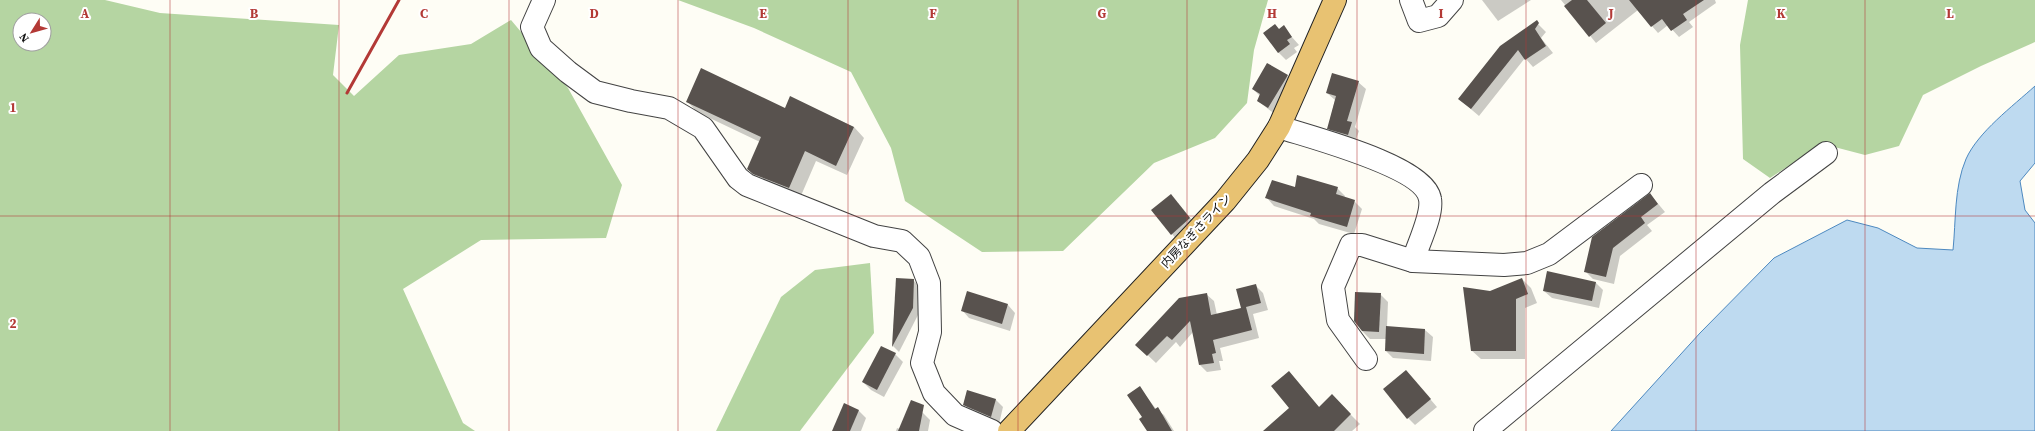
<svg xmlns="http://www.w3.org/2000/svg" width="2035" height="431" viewBox="0 0 2035 431" font-family="'Source Serif 4','Noto Sans JP',serif">
	<style>
		.forest { fill: #b5d5a2; fill-rule: evenodd }
		.water { fill: #bedaf0; stroke: #4d89c0 }
		.shadow { fill: #0003 }
		.building { fill: #58524e }
		.lines { fill: none; stroke-linecap: round; stroke-linejoin: round }
		.minor-casing { stroke: #434343; stroke-width: 24 }
		.trunk-casing { stroke: #212121; stroke-width: 24 }
		.minor { stroke: #fff; stroke-width: 22 }
		.trunk { stroke: #e8c272; stroke-width: 22 }
		.rail { stroke: #b33936; stroke-width: 3 }
		.grid { fill: none; stroke: #b33936; stroke-width: 1; stroke-opacity: 0.55 }
		.labels { text-anchor: middle; stroke-width: 4; stroke-linejoin: round; paint-order: stroke }
		.street-label { font-size: 12px; fill: #101010; stroke: #fff }
		.grid-label { font-size: 13px; text-anchor: middle; font-weight: bold; fill: #b33936; stroke: #fff; stroke-width: 4; stroke-linejoin: round; paint-order: stroke }
	</style>
	<rect width="100%" height="100%" fill="#fefdf5"/>
	<g class="forest">
		<path d="M 0,0 L 105,0 L 160,13 L 339,25 L 333,75 L 354,96 L 399,55 L 471,44 L 511,20 L 568,88 L 622,185 L 606,238 L 481,240 L 403,289 L 463,423 L 475,431 L 0,431 ZM 20,20 L 44,20 L 44,44 L 20,44 Z"/>
		<polygon points="678,0 1268,0 1254,50 1247,103 1215,138 1154,163 1063,251 982,252 905,201 891,148 851,72 754,28"/>
		<polygon points="1748,0 2035,0 2035,42 1981,66 1923,95 1899,146 1865,155 1823,144 1770,178 1743,159 1740,45"/>
		<polygon points="870,263 874,333 800,431 716,431 781,297 815,270"/>
	</g>
	<path class="water" d="M 2035,86 L 2035,163 L 2020,181 L 2025,210 L 2035,223 L 2035,431 L 1611,431 L 1700,333 L 1774,258 L 1847,220 L 1878,228 L 1917,248 L 1953,250 C 1956,221 1954,187 1966,159 C 1978,132 2013,106 2035,86 Z"/>
	<g class="shadow">
		<polygon points="1482,0 1531,0 1498,21"/>
		<polygon points="1561,0 1715,0 1716,3 1689,22 1693,27 1679,37 1668,25 1658,33 1638,10 1596,43"/>
		<polygon points="1536,22 1546,32 1541,38 1553,53 1533,67 1525,58 1479,116 1459,99"/>
		<polygon points="1283,27 1299,45 1294,48 1297,52 1286,60 1278,52 1279,30"/>
		<polygon points="1287,76 1295,83 1276,115 1258,101 1260,96 1253,89"/>
		<polygon points="1358,82 1366,89 1355,127 1359,131 1355,142 1335,136 1328,128 1335,100 1327,93"/>
		<polygon points="791,98 854,127 864,138 847,175 816,161 800,198 759,180 748,169 760,142 697,112 687,101 785,110"/>
		<polygon points="1337,188 1345,196 1344,198 1354,201 1362,209 1354,234 1319,224 1314,219 1274,206 1267,198"/>
		<polygon points="1650,194 1665,212 1647,225 1652,231 1620,256 1614,284 1593,279 1586,272"/>
		<polygon points="1178,203 1197,226 1179,242 1152,211"/>
		<polygon points="897,279 914,281 920,287 918,315 899,352 893,346"/>
		<polygon points="1522,279 1531,288 1537,303 1525,308 1525,359 1481,359 1471,350 1490,292"/>
		<polygon points="1595,282 1603,290 1599,308 1552,298 1544,291"/>
		<polygon points="1256,286 1263,293 1268,310 1253,314 1259,338 1220,348 1223,361 1219,361 1221,370 1207,372 1200,365 1193,332 1180,347 1176,342 1156,363 1137,345 1206,294 1214,301 1217,315 1242,309"/>
		<polygon points="1380,294 1388,302 1387,327 1425,330 1433,337 1431,361 1393,358 1386,351 1386,339 1370,339 1362,331"/>
		<polygon points="1008,305 1015,313 1010,331 969,318 962,310"/>
		<polygon points="895,354 903,362 884,397 871,390 863,382"/>
		<polygon points="1406,371 1437,407 1415,425 1408,418"/>
		<polygon points="1289,372 1320,408 1332,396 1360,424 1352,431 1265,431 1290,408"/>
		<polygon points="1140,388 1156,409 1164,415 1174,431 1148,431 1143,418"/>
		<polygon points="967,392 996,400 1003,407 999,424 971,412 964,404"/>
		<polygon points="845,405 859,411 866,418 861,431 833,431"/>
		<polygon points="922,412 930,420 928,431 896,431 897,428 900,429"/>
	</g>
	<g class="building">
		<polygon points="1572,0 1587,0 1606,23 1589,37 1564,6"/>
		<polygon points="1629,0 1704,0 1683,14 1687,20 1671,31 1662,19 1651,27"/>
		<polygon points="1537,20 1539,23 1535,29 1546,46 1525,60 1518,50 1471,109 1458,99 1500,46"/>
		<polygon points="1275,24 1279,29 1284,25 1292,37 1287,40 1290,44 1278,53 1263,33"/>
		<polygon points="1267,63 1288,75 1268,108 1257,101 1260,94 1252,89"/>
		<polygon points="701,68 785,108 790,96 854,127 836,166 805,151 789,188 753,174 747,169 761,137 686,102"/>
		<polygon points="1332,73 1359,81 1347,121 1352,122 1348,135 1327,129 1336,96 1326,93"/>
		<polygon points="1297,175 1338,187 1336,194 1355,200 1347,227 1310,216 1311,213 1265,198 1272,180 1295,187"/>
		<polygon points="1650,193 1658,204 1641,217 1645,223 1613,248 1606,277 1584,272 1592,237"/>
		<polygon points="1171,194 1190,218 1171,235 1151,210"/>
		<polygon points="1547,271 1596,282 1592,301 1543,291"/>
		<polygon points="896,278 914,279 913,308 892,347"/>
		<polygon points="1522,278 1528,294 1516,299 1516,351 1471,351 1463,287 1490,291"/>
		<polygon points="1256,284 1261,303 1246,307 1252,330 1213,340 1216,353 1212,354 1214,363 1199,365 1190,321 1172,340 1167,336 1147,356 1135,345 1179,298 1207,293 1211,315 1241,308 1236,289"/>
		<polygon points="967,291 1008,304 1002,324 961,311"/>
		<polygon points="1355,292 1381,293 1379,332 1362,331 1354,321"/>
		<polygon points="1386,326 1425,329 1424,354 1385,351"/>
		<polygon points="881,346 896,353 877,390 862,382"/>
		<polygon points="1406,370 1431,399 1407,419 1383,389"/>
		<polygon points="1289,371 1319,407 1332,394 1351,414 1334,431 1263,431 1289,408 1271,386"/>
		<polygon points="1140,386 1155,409 1158,407 1172,431 1147,431 1139,419 1142,417 1127,395"/>
		<polygon points="967,390 996,399 991,417 963,405"/>
		<polygon points="911,400 924,405 919,431 898,431"/>
		<polygon points="844,403 859,410 850,431 832,431"/>
	</g>
	<g class="lines">
		<defs>
			<g id="minor">
				<polyline points="544,0 532,27 541,48 568,72 595,92 631,101 669,108 703,128 738,178 747,185 874,236 902,241 919,257 929,283 930,332 922,363 934,393 955,415 992,431"/>
				<polyline points="1411,0 1419,21 1438,16 1452,0"/>
				<path d="M 1279,127 C 1309,137 1425,166 1430,199 C 1433,215 1418,244 1413,261"/>
				<polyline points="1366,359 1338,320 1333,287 1351,245 1362,245 1413,261 1504,265 1527,263 1549,254 1641,185"/>
				<polyline points="1485,431 1772,193 1826,153"/>
			</g>
			<polyline id="trunk" points="1009,431 1225,201 1258,160 1279,127 1335,0"/>
		</defs>
		<use href="#minor" class="minor-casing"/>
		<use href="#trunk" class="trunk-casing"/>
		<use href="#minor" class="minor"/>
		<use href="#trunk" class="trunk"/>
		<polyline class="rail" points="347,93 399,0"/>
	</g>
	<path class="grid" d="M 170,0 L 170,431M 339,0 L 339,431M 509,0 L 509,431M 678,0 L 678,431M 848,0 L 848,431M 1018,0 L 1018,431M 1187,0 L 1187,431M 1357,0 L 1357,431M 1526,0 L 1526,431M 1696,0 L 1696,431M 1865,0 L 1865,431M 0,216 L 2035,216"/>
	<g class="labels">
		<g class="street-label">
			<text transform="translate(1196 231) rotate(-47)" y="4">内房なぎさライン</text>
		</g>
	</g>
	<g class="grid-label">
		<text x="85" y="18">A</text>
		<text x="254" y="18">B</text>
		<text x="424" y="18">C</text>
		<text x="594" y="18">D</text>
		<text x="763" y="18">E</text>
		<text x="933" y="18">F</text>
		<text x="1102" y="18">G</text>
		<text x="1272" y="18">H</text>
		<text x="1441" y="18">I</text>
		<text x="1611" y="18">J</text>
		<text x="1781" y="18">K</text>
		<text x="1950" y="18">L</text>
		<text x="13" y="112">1</text>
		<text x="13" y="328">2</text>
	</g>
	<g transform="translate(32 32) rotate(233)"><circle r="19" fill="#ffffff" stroke="#9f9f9f"/>
	<path d="M0-3L7 15L0 10L-7 15Z" fill="#b33936"/>
	<text y="-6" font-size="11" font-weight="bold" text-anchor="middle" fill="#101010">N</text>
	</g>
</svg>
